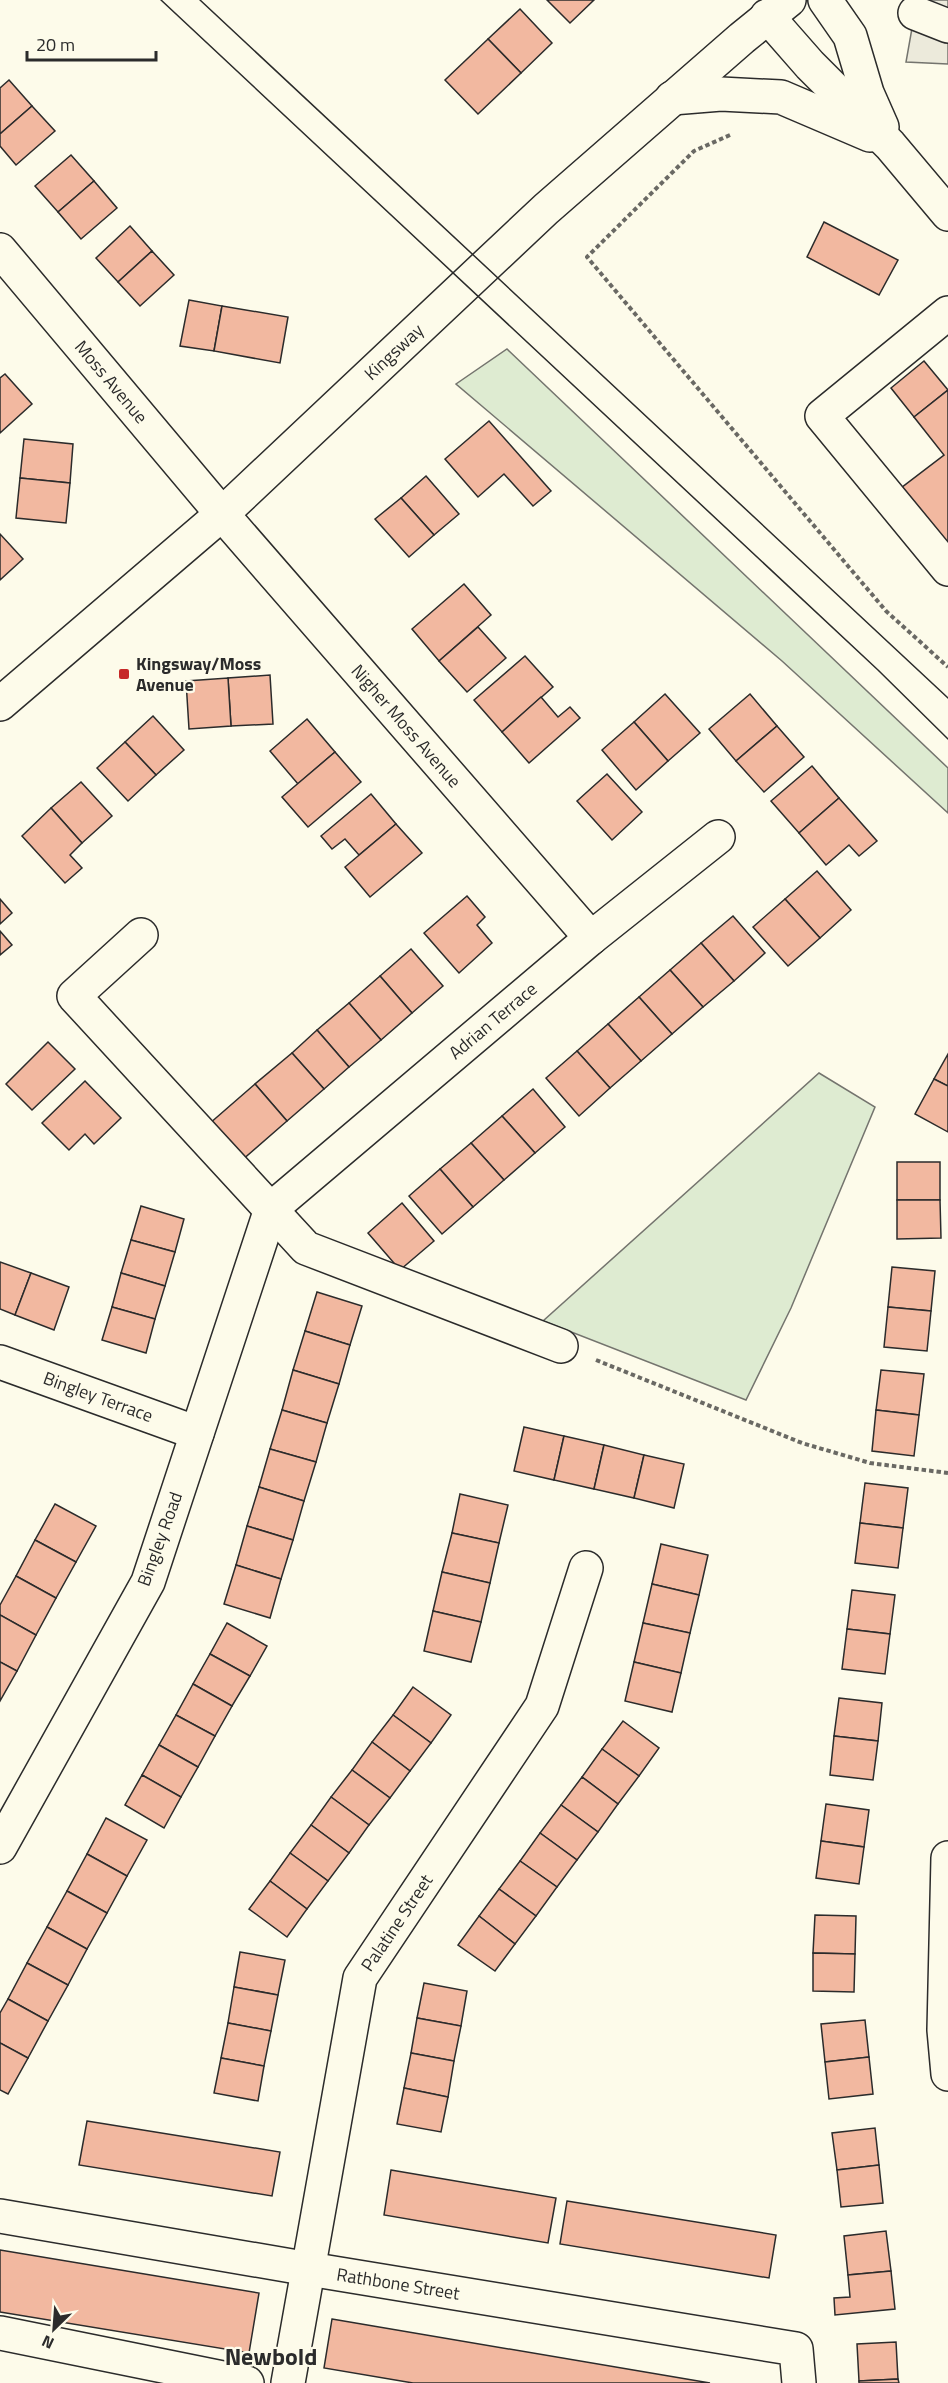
<svg xmlns="http://www.w3.org/2000/svg" width="948" height="2383" viewBox="0 0 948 2383" font-family="'Titillium Web',sans-serif">
	<style>
		.green { fill: #deebd1; stroke: #74746e; stroke-width: 1.5 }
		.parking { fill: #eceadb; stroke: #74746e; stroke-width: 1.5 }
		.building { fill: #f2b8a0; stroke: #2b2b2b; stroke-width: 1.5 }
		.lines { fill: none; stroke-linecap: round; stroke-linejoin: round }
		.minor-casing { stroke: #2b2b2b; stroke-width: 36 }
		.major-casing { stroke: #2b2b2b; stroke-width: 36 }
		.path { stroke: #6a6964; stroke-width: 4; stroke-dasharray: 4.5 3; stroke-linecap: butt }
		.minor { stroke: #fdfbea; stroke-width: 33 }
		.major { stroke: #fdfbea; stroke-width: 33 }
		.tram { stroke: #2b2b2b; stroke-width: 1.5 }
		.poi-dot { fill: #c62828; stroke: #fdfbea; stroke-width: 2 }
		.labels { text-anchor: middle; stroke-width: 4.5; stroke-linejoin: round; paint-order: stroke }
		.street-label { font-size: 18px; fill: #2b2b2b; stroke: #fdfbea }
		.poi-label { font-size: 18px; font-weight: bold; fill: #2b2b2b; stroke: #fdfbea; text-anchor: start }
		.district-label { font-size: 24px; font-weight: bold; fill: #2b2b2b; stroke: #fdfbea }
	</style>
	<rect width="100%" height="100%" fill="#fdfbea"/>
	<g class="green">
		<polygon points="507,349 948,768 948,813 782,661 456,384"/>
		<polygon points="819,1073 875,1107 791,1308 746,1400 543,1321"/>
	</g>
	<polygon class="parking" points="917,0 948,0 948,64 906,62"/>
	<g class="building">
		<polygon points="547,0 594,0 570,23"/>
		<polygon points="520,9 552,43 521,73 488,39"/>
		<polygon points="488,39 521,73 478,114 445,80"/>
		<polygon points="9,80 32,106 0,134 0,88"/>
		<polygon points="32,106 55,131 16,165 0,146 0,134"/>
		<polygon points="71,155 94,181 58,212 35,186"/>
		<polygon points="94,181 117,208 81,239 58,212"/>
		<polygon points="824,222 898,260 879,295 807,257"/>
		<polygon points="130,226 152,251 118,282 96,258"/>
		<polygon points="152,251 174,275 140,306 118,282"/>
		<polygon points="189,300 222,306 214,351 180,346"/>
		<polygon points="222,306 288,317 280,363 214,351"/>
		<polygon points="924,361 948,390 914,417 891,388"/>
		<polygon points="5,374 32,404 0,433 0,378"/>
		<polygon points="948,390 948,547 901,488 944,455 914,417"/>
		<polygon points="489,421 551,491 533,506 504,474 478,497 445,459"/>
		<polygon points="24,439 73,444 70,483 20,478"/>
		<polygon points="426,476 459,514 434,535 401,498"/>
		<polygon points="20,478 70,483 66,523 16,518"/>
		<polygon points="401,498 434,535 409,557 375,519"/>
		<polygon points="0,534 23,559 0,580"/>
		<polygon points="464,584 491,615 439,661 412,629"/>
		<polygon points="478,627 506,658 467,692 439,661"/>
		<polygon points="525,656 553,687 502,732 474,700"/>
		<polygon points="270,675 273,724 231,726 228,678"/>
		<polygon points="228,678 231,726 189,729 186,681"/>
		<polygon points="665,694 700,733 668,761 634,722"/>
		<polygon points="750,694 777,726 736,761 709,729"/>
		<polygon points="541,697 558,717 570,707 580,718 529,763 502,732"/>
		<polygon points="153,716 184,750 156,775 125,742"/>
		<polygon points="307,719 335,752 298,784 270,751"/>
		<polygon points="634,722 668,761 636,790 602,750"/>
		<polygon points="777,726 804,757 764,792 736,761"/>
		<polygon points="125,742 156,775 128,801 97,768"/>
		<polygon points="335,752 361,782 308,827 282,797"/>
		<polygon points="812,766 839,798 799,833 771,801"/>
		<polygon points="607,774 642,812 612,840 577,801"/>
		<polygon points="81,782 112,816 82,843 51,808"/>
		<polygon points="371,794 396,824 359,855 345,839 332,849 321,836"/>
		<polygon points="839,798 877,841 859,856 849,845 826,865 799,833"/>
		<polygon points="51,808 82,843 70,855 82,868 65,883 22,836"/>
		<polygon points="396,824 422,853 370,897 345,867"/>
		<polygon points="817,871 851,910 820,938 785,899"/>
		<polygon points="467,896 485,917 477,925 492,943 459,973 424,933"/>
		<polygon points="0,899 12,913 0,924"/>
		<polygon points="785,899 820,938 788,966 753,927"/>
		<polygon points="733,916 765,953 734,981 701,943"/>
		<polygon points="0,931 12,945 0,955"/>
		<polygon points="701,943 734,981 703,1007 670,970"/>
		<polygon points="411,949 443,986 412,1013 380,976"/>
		<polygon points="670,970 703,1007 672,1034 639,997"/>
		<polygon points="380,976 412,1013 381,1040 349,1003"/>
		<polygon points="639,997 672,1034 641,1061 608,1024"/>
		<polygon points="349,1003 381,1040 349,1067 317,1030"/>
		<polygon points="608,1024 641,1061 610,1088 577,1051"/>
		<polygon points="317,1030 349,1067 324,1089 292,1053"/>
		<polygon points="48,1042 75,1069 32,1110 6,1084"/>
		<polygon points="577,1051 610,1088 579,1116 546,1078"/>
		<polygon points="292,1053 324,1089 287,1121 255,1084"/>
		<polygon points="948,1054 948,1086 934,1079"/>
		<polygon points="934,1079 948,1086 948,1132 915,1114"/>
		<polygon points="85,1081 121,1118 94,1144 85,1134 69,1150 42,1123"/>
		<polygon points="255,1084 287,1121 241,1161 209,1124"/>
		<polygon points="533,1089 565,1127 535,1153 502,1116"/>
		<polygon points="502,1116 535,1153 504,1180 471,1143"/>
		<polygon points="471,1143 504,1180 473,1207 440,1169"/>
		<rect x="897" y="1162" width="43" height="38"/>
		<polygon points="440,1169 473,1207 442,1234 409,1196"/>
		<polygon points="897,1200 940,1200 941,1238 897,1239"/>
		<polygon points="402,1203 434,1241 400,1270 368,1233"/>
		<polygon points="141,1206 184,1219 175,1252 131,1240"/>
		<polygon points="131,1240 175,1252 165,1286 121,1273"/>
		<polygon points="0,1262 31,1273 15,1315 0,1309"/>
		<polygon points="892,1267 935,1271 931,1311 888,1307"/>
		<polygon points="31,1273 69,1287 54,1330 15,1315"/>
		<polygon points="121,1273 165,1286 155,1319 112,1307"/>
		<polygon points="317,1292 362,1306 350,1345 305,1331"/>
		<polygon points="112,1307 155,1319 146,1353 102,1340"/>
		<polygon points="888,1307 931,1311 927,1351 884,1347"/>
		<polygon points="305,1331 350,1345 339,1384 293,1370"/>
		<polygon points="293,1370 339,1384 327,1423 282,1410"/>
		<polygon points="881,1370 924,1374 919,1415 876,1410"/>
		<polygon points="282,1410 327,1423 316,1462 270,1449"/>
		<polygon points="876,1410 919,1415 914,1456 872,1451"/>
		<polygon points="524,1427 564,1436 554,1480 514,1471"/>
		<polygon points="564,1436 604,1445 594,1489 554,1480"/>
		<polygon points="604,1445 644,1455 634,1498 594,1489"/>
		<polygon points="270,1449 316,1462 304,1501 259,1487"/>
		<polygon points="644,1455 684,1464 674,1508 634,1498"/>
		<polygon points="865,1483 908,1488 903,1528 860,1523"/>
		<polygon points="259,1487 304,1501 293,1540 247,1526"/>
		<polygon points="460,1494 508,1505 499,1543 452,1533"/>
		<polygon points="55,1504 96,1526 76,1562 35,1540"/>
		<polygon points="860,1523 903,1528 898,1568 855,1563"/>
		<polygon points="247,1526 293,1540 281,1579 236,1565"/>
		<polygon points="452,1533 499,1543 490,1583 442,1572"/>
		<polygon points="35,1540 76,1562 56,1598 16,1576"/>
		<polygon points="661,1544 708,1555 699,1595 652,1584"/>
		<polygon points="236,1565 281,1579 270,1618 224,1604"/>
		<polygon points="442,1572 490,1583 481,1622 433,1611"/>
		<polygon points="16,1576 56,1598 36,1635 0,1615 0,1605"/>
		<polygon points="652,1584 699,1595 690,1633 643,1623"/>
		<polygon points="852,1590 895,1595 890,1634 847,1629"/>
		<polygon points="433,1611 481,1622 471,1662 424,1651"/>
		<polygon points="0,1615 36,1635 17,1671 0,1662"/>
		<polygon points="227,1623 267,1646 250,1676 210,1654"/>
		<polygon points="643,1623 690,1633 681,1673 634,1662"/>
		<polygon points="847,1629 890,1634 885,1674 842,1669"/>
		<polygon points="210,1654 250,1676 232,1706 193,1684"/>
		<polygon points="0,1662 17,1671 0,1701"/>
		<polygon points="634,1662 681,1673 672,1712 625,1701"/>
		<polygon points="193,1684 232,1706 215,1736 176,1715"/>
		<polygon points="413,1687 451,1715 431,1743 393,1715"/>
		<polygon points="839,1698 882,1703 878,1741 834,1736"/>
		<polygon points="176,1715 215,1736 198,1767 159,1745"/>
		<polygon points="393,1715 431,1743 410,1771 372,1742"/>
		<polygon points="623,1721 659,1748 639,1776 602,1749"/>
		<polygon points="834,1736 878,1741 873,1780 830,1775"/>
		<polygon points="372,1742 410,1771 390,1798 352,1770"/>
		<polygon points="159,1745 198,1767 181,1797 142,1775"/>
		<polygon points="602,1749 639,1776 618,1804 582,1777"/>
		<polygon points="352,1770 390,1798 369,1825 331,1797"/>
		<polygon points="142,1775 181,1797 164,1828 125,1805"/>
		<polygon points="582,1777 618,1804 598,1832 561,1805"/>
		<polygon points="331,1797 369,1825 349,1853 311,1825"/>
		<polygon points="826,1804 869,1810 864,1847 821,1841"/>
		<polygon points="561,1805 598,1832 577,1860 540,1833"/>
		<polygon points="106,1818 147,1840 127,1876 87,1854"/>
		<polygon points="311,1825 349,1853 328,1881 290,1853"/>
		<polygon points="540,1833 577,1860 557,1887 520,1861"/>
		<polygon points="821,1841 864,1847 859,1884 816,1878"/>
		<polygon points="290,1853 328,1881 307,1909 270,1881"/>
		<polygon points="87,1854 127,1876 107,1913 67,1891"/>
		<polygon points="520,1861 557,1887 536,1916 499,1889"/>
		<polygon points="270,1881 307,1909 287,1937 249,1909"/>
		<polygon points="499,1889 536,1916 515,1944 479,1916"/>
		<polygon points="67,1891 107,1913 87,1949 47,1927"/>
		<polygon points="815,1915 856,1916 855,1954 813,1953"/>
		<polygon points="479,1916 515,1944 495,1971 458,1945"/>
		<polygon points="47,1927 87,1949 68,1985 27,1963"/>
		<polygon points="240,1952 285,1960 278,1995 234,1987"/>
		<polygon points="813,1953 855,1954 854,1992 813,1991"/>
		<polygon points="27,1963 68,1985 48,2021 8,1999"/>
		<polygon points="424,1983 467,1991 461,2026 417,2018"/>
		<polygon points="234,1987 278,1995 271,2031 228,2023"/>
		<polygon points="8,1999 48,2021 28,2058 0,2043 0,2013"/>
		<polygon points="417,2018 461,2026 454,2061 411,2053"/>
		<polygon points="865,2020 869,2057 825,2062 821,2024"/>
		<polygon points="228,2023 271,2031 264,2066 221,2058"/>
		<polygon points="0,2043 28,2058 8,2094 0,2090"/>
		<polygon points="411,2053 454,2061 448,2097 404,2088"/>
		<polygon points="869,2057 873,2094 829,2099 825,2062"/>
		<polygon points="221,2058 264,2066 258,2101 214,2093"/>
		<polygon points="404,2088 448,2097 441,2132 397,2124"/>
		<polygon points="87,2121 280,2152 272,2196 79,2165"/>
		<polygon points="875,2128 879,2165 837,2170 832,2133"/>
		<polygon points="879,2165 883,2203 841,2207 837,2170"/>
		<polygon points="391,2170 556,2198 548,2243 384,2215"/>
		<polygon points="567,2201 776,2235 769,2278 560,2244"/>
		<polygon points="886,2231 891,2271 848,2275 844,2236"/>
		<polygon points="0,2250 259,2293 249,2353 0,2312"/>
		<polygon points="891,2271 895,2309 835,2315 834,2298 850,2297 848,2275"/>
		<polygon points="332,2319 710,2383 413,2383 324,2368"/>
		<polygon points="896,2342 898,2379 859,2381 857,2344"/>
		<polygon points="898,2379 899,2383 859,2383 859,2381"/>
	</g>
	<g class="lines">
		<defs>
			<g id="minor">
				<polyline points="825,0 850,36 867,93 882,127"/>
				<polyline points="915,13 948,26"/>
				<polyline points="767,16 810,65 890,145 948,214"/>
				<polyline points="672,98 721,94 781,97 870,135"/>
				<polyline points="0,250 222,514 591,938"/>
				<polyline points="948,313 822,416 948,569"/>
				<polyline points="141,935 74,996 306,1248 561,1346"/>
				<polyline points="271,1209 591,938 718,837"/>
				<polyline points="0,1362 197,1433"/>
				<polyline points="0,1847 148,1582 271,1209"/>
				<polyline points="948,1858 944,2030 948,2074"/>
				<polyline points="0,2216 309,2269 796,2349 799,2383"/>
				<polyline points="0,2333 247,2383"/>
				<polyline points="288,2383 360,1978 542,1706 586,1568"/>
			</g>
			<polyline id="major" points="0,704 222,514 546,209 742,38 789,0"/>
		</defs>
		<use href="#minor" class="minor-casing"/>
		<use href="#major" class="major-casing"/>
		<g class="path">
			<polyline points="730,135 694,151 587,257 886,611 948,667"/>
			<polyline points="596,1360 802,1443 870,1463 948,1473"/>
		</g>
		<use href="#minor" class="minor"/>
		<use href="#major" class="major"/>
		<g class="tram">
			<polyline points="161,0 878,670 948,739"/>
			<polyline points="200,0 948,698"/>
		</g>
	</g>
	<rect class="poi-dot" x="118" y="668" width="12" height="12" rx="3"/>
	<g class="labels">
		<g class="street-label">
			<text transform="translate(394 352) rotate(-43)" y="6">Kingsway</text>
			<text transform="translate(111 382) rotate(50)" y="6">Moss Avenue</text>
			<text transform="translate(406 726) rotate(49)" y="6">Nigher Moss Avenue</text>
			<text transform="translate(493 1021) rotate(-40)" y="6">Adrian Terrace</text>
			<text transform="translate(98 1397) rotate(20)" y="6">Bingley Terrace</text>
			<text transform="translate(160 1539) rotate(-70)" y="6">Bingley Road</text>
			<text transform="translate(397 1923) rotate(-56)" y="6">Palatine Street</text>
			<text transform="translate(398 2284) rotate(9)" y="6">Rathbone Street</text>
		</g>
		<g class="poi-label">
			<text x="136" y="670">Kingsway/Moss<tspan x="136" dy="21">Avenue</tspan></text>
		</g>
		<g class="district-label">
			<text x="271" y="2365">Newbold</text>
		</g>
	</g>
	<g transform="translate(54 2329) rotate(205)" stroke="#fdfbea" stroke-width="4.5" paint-order="stroke">
	<path d="M0-4.5L10 22L0 15L-10 22Z" fill="#2b2b2b"/>
	<text y="-9" font-size="16" font-weight="bold" text-anchor="middle" fill="#2b2b2b">N</text>
	</g>
	<path d="M27 51v9h129v-9" fill="none" stroke="#2b2b2b" stroke-width="3"/>
	<text x="36" y="51" font-size="18" fill="#2b2b2b" stroke="#fdfbea" stroke-width="4.5" paint-order="stroke">20 m</text>
</svg>
